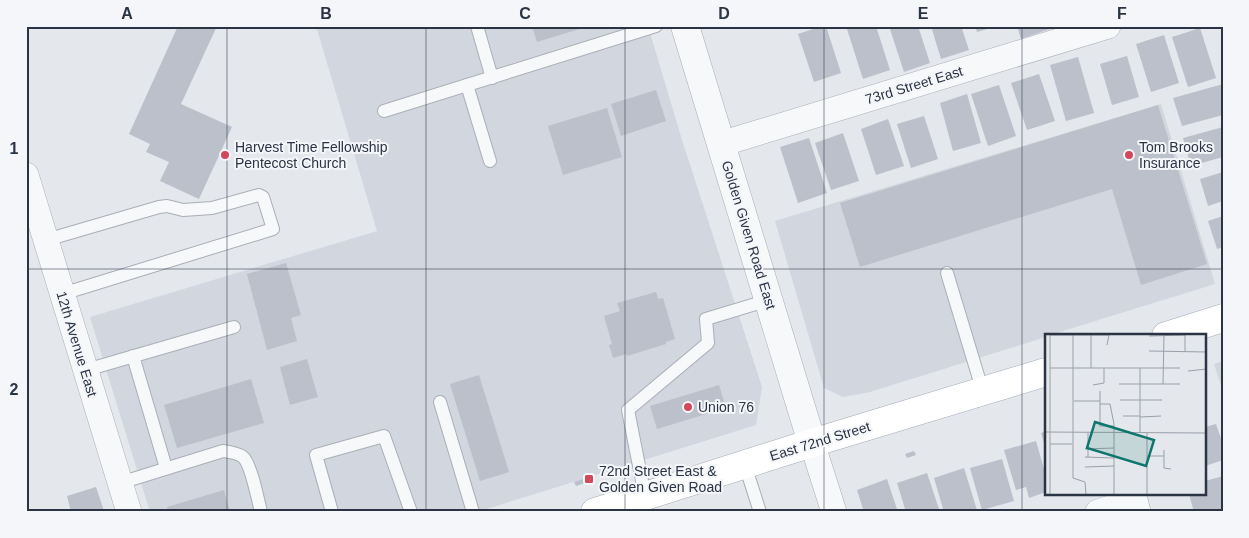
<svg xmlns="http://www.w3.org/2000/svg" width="1249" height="538" viewBox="0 0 1249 538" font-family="Helvetica,sans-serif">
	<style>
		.built { fill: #d2d6de }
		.building { fill: #bbc0ca }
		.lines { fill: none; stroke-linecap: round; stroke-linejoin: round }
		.service-casing { stroke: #a9aeb7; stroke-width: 14 }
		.minor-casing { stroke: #a9aeb7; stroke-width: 26 }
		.tertiary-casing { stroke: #a9aeb7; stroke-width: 29 }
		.primary-casing { stroke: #a3abb8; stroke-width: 29 }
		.service { stroke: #f7f8fa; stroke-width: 12 }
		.minor { stroke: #f7f8fa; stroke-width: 25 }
		.tertiary { stroke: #f7f8fa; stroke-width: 28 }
		.primary { stroke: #fff; stroke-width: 28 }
		.grid { fill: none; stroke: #2b3445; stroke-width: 1; stroke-opacity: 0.55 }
		.poi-dot { fill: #d1495b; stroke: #f4f6f9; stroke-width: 2 }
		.labels { text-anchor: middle; stroke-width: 4; stroke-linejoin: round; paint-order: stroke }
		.street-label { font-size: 14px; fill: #2b3445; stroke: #f4f6f9 }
		.poi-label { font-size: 14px; fill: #2b3445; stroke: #f4f6f9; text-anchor: start }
		.inset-road { fill: none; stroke: #9a9fa9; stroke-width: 1 }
		.view { fill: #0f766e; fill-opacity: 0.15; stroke: #0f766e; stroke-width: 2.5 }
		.inset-edge { fill: none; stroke: #2b3445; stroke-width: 2.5 }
		.neatline { fill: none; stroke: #2b3445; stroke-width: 2 }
		.grid-label { font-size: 16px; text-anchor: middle; font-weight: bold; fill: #2b3445 }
	</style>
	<rect width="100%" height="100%" fill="#e4e7ec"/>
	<g class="built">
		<polygon points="316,26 648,26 682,140 762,387 756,425 477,512 150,512 90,317 377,231"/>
		<polygon points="1161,104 1215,284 1050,335 1046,336 1046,337 870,392 843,397 824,388 775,221"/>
		<polygon points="1223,361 1223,391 1214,364"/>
	</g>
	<g class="building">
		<polygon points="178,26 217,26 181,104 232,127 199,199 160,181 169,162 146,152 150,144 129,134"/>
		<polygon points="532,26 586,26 586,27 537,42"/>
		<polygon points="822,26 826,26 841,73 814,82 798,34"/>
		<polygon points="846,26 876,26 890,70 863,79"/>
		<polygon points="889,26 918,26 930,63 904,72"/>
		<polygon points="931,26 961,26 969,50 941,59"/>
		<polygon points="975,26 994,26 994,27 977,32"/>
		<polygon points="1017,26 1049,26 1050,29 1021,39"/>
		<polygon points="1200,28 1216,78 1188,87 1172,37"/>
		<polygon points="1164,35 1179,83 1151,92 1136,44"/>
		<polygon points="1127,56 1139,97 1112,105 1100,64"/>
		<polygon points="1078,57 1094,113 1066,121 1050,65"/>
		<polygon points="1039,74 1055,121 1027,130 1011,83"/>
		<polygon points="1223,84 1223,115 1182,126 1173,98"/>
		<polygon points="999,85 1016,136 988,146 971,94"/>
		<polygon points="656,90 666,121 621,136 611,104"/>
		<polygon points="967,94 981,143 953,151 940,103"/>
		<polygon points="1158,105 1207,264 1141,285 1112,189 860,267 840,203"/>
		<polygon points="607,108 622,157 563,175 548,126"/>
		<polygon points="924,116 938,159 911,168 897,124"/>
		<polygon points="888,119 904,166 876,175 861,129"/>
		<polygon points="1223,127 1223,157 1191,166 1183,138"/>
		<polygon points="843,133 859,181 831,190 815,143"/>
		<polygon points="809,138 827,193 798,203 780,147"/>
		<polygon points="1223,172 1223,201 1208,206 1200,179"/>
		<polygon points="1223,216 1223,247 1217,249 1208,221"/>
		<polygon points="286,263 301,315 291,318 297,341 267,350 247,274"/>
		<polygon points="656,292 658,299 663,298 675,339 666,342 666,344 627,356 626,354 613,358 609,345 612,344 604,316 620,311 617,303"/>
		<polygon points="307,359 318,397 290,405 280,367"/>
		<polygon points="479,375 509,472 480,481 450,384"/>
		<polygon points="251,379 264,423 177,448 164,405"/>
		<polygon points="719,385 726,408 657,429 650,406"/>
		<polygon points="1216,424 1223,444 1223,460 1205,466 1205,427"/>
		<polygon points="1046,431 1046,450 1041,433"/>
		<polygon points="1036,441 1046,476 1046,492 1029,498 1026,487 1016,490 1004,450"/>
		<polygon points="914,451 916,455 907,458 905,454"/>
		<polygon points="1002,459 1014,501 982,510 970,468"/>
		<polygon points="964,468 977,510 972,512 944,512 934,478"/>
		<polygon points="927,473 940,512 906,512 897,483"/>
		<polygon points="1223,476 1223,509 1214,512 1194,512 1189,494 1205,494 1205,481"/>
		<polygon points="583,479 585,483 576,486 574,482"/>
		<polygon points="887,479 898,512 864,512 857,490"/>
		<polygon points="96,487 104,511 71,512 67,496"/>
		<polygon points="224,490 230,512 168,512 167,507"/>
	</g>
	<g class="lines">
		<defs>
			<g id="service">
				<polyline points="477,26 492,78"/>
				<polyline points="467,85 490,161"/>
				<polyline points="384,111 656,26"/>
				<polyline points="46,240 159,207 167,206 183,210 212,208 259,195 263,197 273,229 62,294"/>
				<polyline points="947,273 983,392"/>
				<polyline points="133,356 166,468"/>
				<polyline points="86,370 234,327"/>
				<polyline points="440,402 473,512"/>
				<polyline points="745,465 760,512"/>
				<path d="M 120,483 L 223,451 C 230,452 238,453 243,457 C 251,464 258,500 261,512"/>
				<polyline points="645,496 628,410 708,343 706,319 769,300"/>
				<polyline points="332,512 316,455 384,436 411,512"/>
			</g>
			<g id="minor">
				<polyline points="721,144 1108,26"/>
				<polyline points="26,175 129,512"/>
				<polyline points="812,443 834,512"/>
				<polyline points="1098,512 1135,500 1138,512"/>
			</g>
			<polyline id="tertiary" points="685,26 812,443"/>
			<g id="primary">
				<polyline points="1166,336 1223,318"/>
				<polyline points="595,512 812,443 1046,372"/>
			</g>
		</defs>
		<use href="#service" class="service-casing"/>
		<use href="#minor" class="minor-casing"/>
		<use href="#tertiary" class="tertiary-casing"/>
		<use href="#primary" class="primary-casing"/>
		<use href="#service" class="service"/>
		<use href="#minor" class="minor"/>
		<use href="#tertiary" class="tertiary"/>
		<use href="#primary" class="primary"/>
	</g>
	<path class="grid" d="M 227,26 L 227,512M 426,26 L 426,512M 625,26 L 625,512M 824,26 L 824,512M 1022,26 L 1022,512M 26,269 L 1223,269"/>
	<g class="poi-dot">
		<circle cx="225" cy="155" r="5"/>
		<circle cx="1129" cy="155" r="5"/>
		<circle cx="688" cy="407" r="5"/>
		<rect x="584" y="474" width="10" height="10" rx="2.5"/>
	</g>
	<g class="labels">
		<g class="street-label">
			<text transform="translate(914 85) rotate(-17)" y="5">73rd Street East</text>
			<text transform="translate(749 235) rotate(73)" y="5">Golden Given Road East</text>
			<text transform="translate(77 344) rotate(73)" y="5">12th Avenue East</text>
			<text transform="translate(820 441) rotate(-17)" y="5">East 72nd Street</text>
		</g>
		<g class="poi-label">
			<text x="235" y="152">Harvest Time Fellowship<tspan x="235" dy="16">Pentecost Church</tspan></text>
			<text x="1139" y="152">Tom Brooks<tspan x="1139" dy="16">Insurance</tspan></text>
			<text x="698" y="412">Union 76</text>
			<text x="599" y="476">72nd Street East &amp;<tspan x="599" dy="16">Golden Given Road</tspan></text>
		</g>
	</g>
	<g transform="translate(1045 334)">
		<rect width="161" height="161" fill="#e4e7ec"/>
		<path class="inset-road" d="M 140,0 L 140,18M 5,1 L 64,1 L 62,11M 104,2 L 140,1M 104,17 L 162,18M 5,34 L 135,34M 46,34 L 46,1M 143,37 L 162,35M 74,50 L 135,50M 118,50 L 119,0M 48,51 L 59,49 L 59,34M 55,57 L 55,92 L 69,92M 75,66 L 117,66M 29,67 L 55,67M 55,70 L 65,70 L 69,90 L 69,161M 78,82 L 95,82M 95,83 L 116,82M 0,98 L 162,99M 5,98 L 5,0M 43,99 L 43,123M 95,99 L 95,34M 5,110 L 27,110M 40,115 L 69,114M 119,116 L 119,134 L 126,135M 102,122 L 119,122M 40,123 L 69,124M 40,133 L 69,132M 28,144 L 28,0M 28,144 L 40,148 L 41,161M 5,161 L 5,98M 23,161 L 41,161M 102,161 L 102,99"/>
		<path class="view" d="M 50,88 L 109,106 L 101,132 L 42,114 Z"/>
		<rect width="161" height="161" class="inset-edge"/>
	</g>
	<rect width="1249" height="538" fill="none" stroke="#f4f6f9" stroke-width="55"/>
	<rect x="28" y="28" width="1194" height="482" class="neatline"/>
	<g class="grid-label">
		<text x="127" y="19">A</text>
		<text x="326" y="19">B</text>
		<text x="525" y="19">C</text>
		<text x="724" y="19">D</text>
		<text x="923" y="19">E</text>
		<text x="1122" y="19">F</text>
		<text x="14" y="154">1</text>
		<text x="14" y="395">2</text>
	</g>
</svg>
